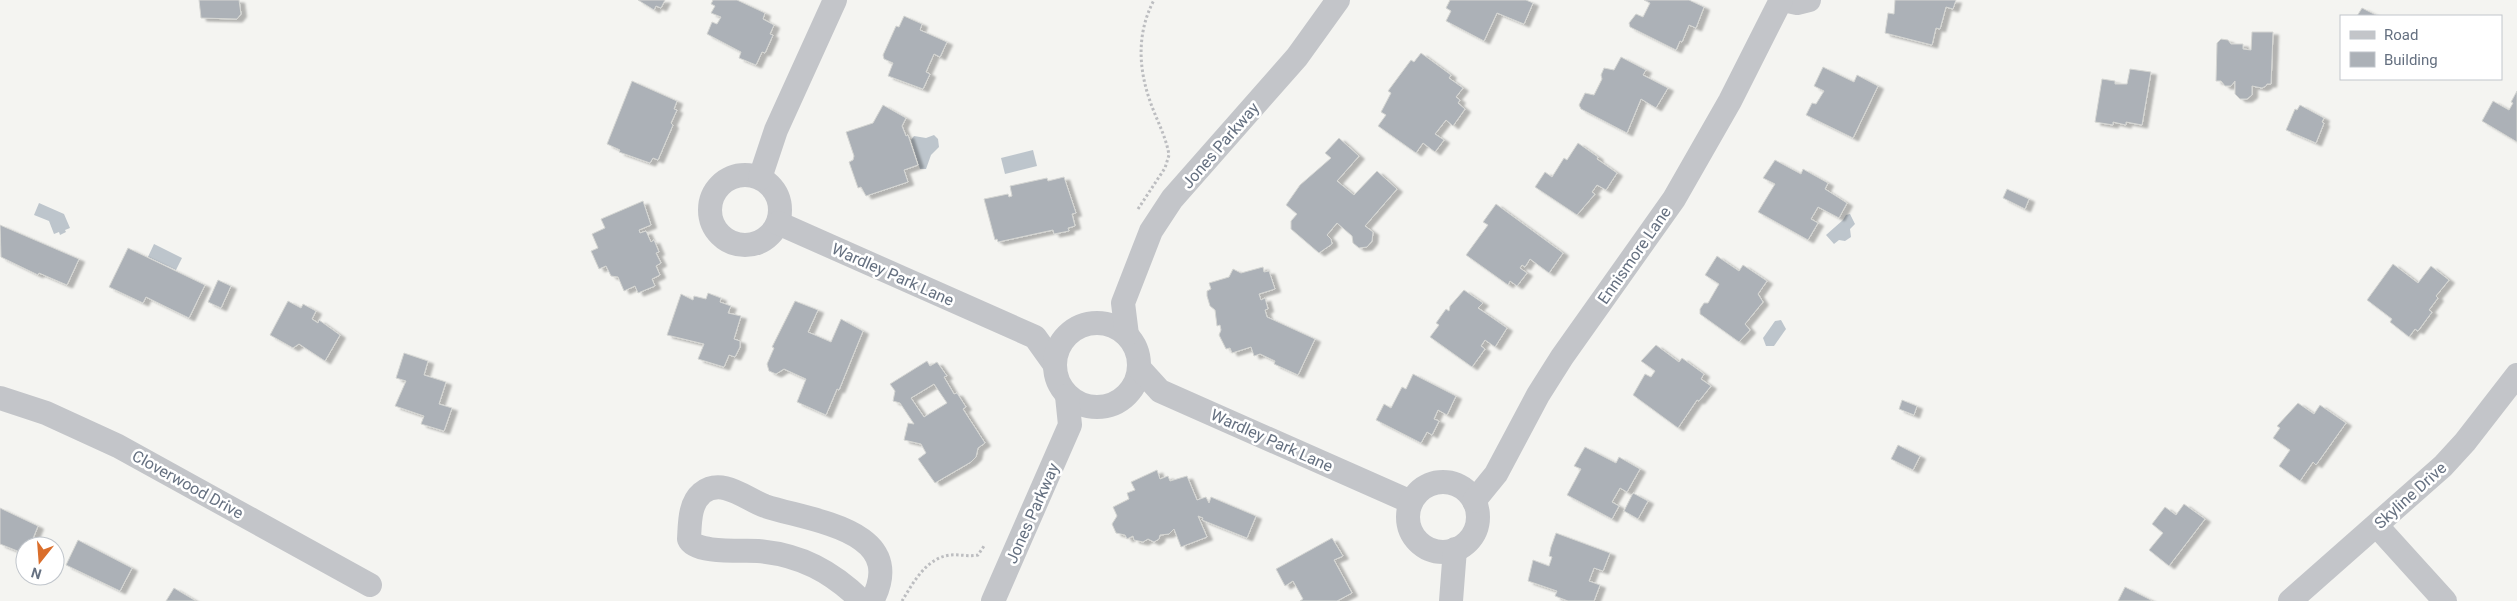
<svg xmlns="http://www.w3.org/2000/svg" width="2517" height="601" viewBox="0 0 2517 601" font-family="Roboto,sans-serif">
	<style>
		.water { fill: #bdc5cc }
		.building { fill: #acb1b7; stroke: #d5d6d3; fill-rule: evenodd; filter: url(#shadow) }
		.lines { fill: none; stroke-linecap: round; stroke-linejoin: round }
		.path { stroke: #bcbdc0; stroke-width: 3; stroke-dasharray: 2.5 2.5; stroke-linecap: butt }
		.minor { stroke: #c3c5c9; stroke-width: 24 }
		.labels { text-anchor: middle; stroke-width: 5; stroke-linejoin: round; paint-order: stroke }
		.street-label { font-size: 16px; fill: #657080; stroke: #fff }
	</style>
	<defs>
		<filter id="shadow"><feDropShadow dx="5.5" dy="3" stdDeviation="1" flood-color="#0004"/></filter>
	</defs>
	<rect width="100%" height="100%" fill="#f4f4f1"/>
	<g class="water">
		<polygon points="934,135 938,139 939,147 931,155 926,169 920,169 911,140 914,136 926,138"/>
		<polygon points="1033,150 1037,166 1005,174 1001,158"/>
		<polygon points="39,203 64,214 70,228 65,230 66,232 60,235 59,232 54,234 49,221 34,215"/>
		<polygon points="1850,214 1855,224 1850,229 1851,237 1845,241 1839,240 1834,244 1826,235 1843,220 1846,215"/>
		<polygon points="154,244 182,258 176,270 148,257"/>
		<polygon points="1781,320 1786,329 1774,346 1766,346 1763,338 1775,321"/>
	</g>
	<g class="building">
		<polygon points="199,0 239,0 241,14 237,19 201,18"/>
		<polygon points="638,0 665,0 661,8 656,6 654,10"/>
		<polygon points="713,0 737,0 765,13 763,19 774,25 770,34 773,35 765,53 762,52 756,65 739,58 741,52 707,34 712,22 717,24 721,17 711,13 715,6 711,4"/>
		<polygon points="1450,0 1526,0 1533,3 1524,24 1497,13 1484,41 1446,21 1451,11 1446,8"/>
		<polygon points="1644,0 1689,0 1704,7 1696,28 1689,25 1682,42 1680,41 1676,50 1630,27 1629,23 1636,14 1643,17 1650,3"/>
		<polygon points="1895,0 1956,0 1953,9 1946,7 1940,29 1936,28 1932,45 1885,33 1888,13 1894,14"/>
		<polygon points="2362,8 2378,16 2357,16"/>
		<polygon points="904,16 922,24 920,30 947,42 940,57 934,54 926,72 930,74 923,89 888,76 893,63 884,59 883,55 896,26 899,27"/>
		<polygon points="2252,32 2273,32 2271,84 2267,84 2266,86 2262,88 2252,86 2252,95 2247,99 2240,99 2235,94 2235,81 2231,86 2225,86 2221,81 2216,81 2217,43 2221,39 2228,40 2231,44 2243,44 2243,49 2251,50"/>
		<polygon points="1421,53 1451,75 1449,78 1463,88 1456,97 1460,100 1458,103 1465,109 1453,126 1446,120 1435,134 1444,140 1435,152 1423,143 1416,153 1378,126 1386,115 1381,112 1391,93 1388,91 1411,60 1414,62"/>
		<polygon points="1621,57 1646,70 1643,75 1668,88 1656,108 1641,99 1627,133 1581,109 1579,105 1585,93 1594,95 1602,79 1601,75 1604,68 1614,70"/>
		<polygon points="1823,67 1854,82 1857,75 1878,86 1853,138 1806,115 1812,103 1816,104 1824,91 1814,86"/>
		<polygon points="2130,69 2151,72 2142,125 2126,122 2126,125 2113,122 2113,125 2095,122 2102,79 2115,81 2115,84 2127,84"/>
		<polygon points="632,81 677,101 674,109 677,110 671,123 673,125 658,160 653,158 650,163 619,152 620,150 607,144"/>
		<polygon points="2517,91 2517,142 2482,121 2493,101 2509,110 2513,103 2511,102"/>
		<polygon points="883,105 906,118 902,126 906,136 908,135 918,165 904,170 908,182 866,196 861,187 858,188 849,162 853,160 854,156 846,132 873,123"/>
		<polygon points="2300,105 2324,118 2322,122 2324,123 2316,143 2286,130 2295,109 2297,110"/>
		<polygon points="1339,138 1359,156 1337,181 1354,195 1377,171 1397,189 1365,226 1373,232 1372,241 1367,247 1359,248 1353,243 1352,236 1337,223 1327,235 1331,239 1332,244 1319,253 1291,229 1291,221 1297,214 1286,205 1300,185 1331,158 1325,153"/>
		<polygon points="1578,143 1598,157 1597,159 1617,173 1606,190 1597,185 1592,192 1595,194 1577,215 1535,187 1545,172 1552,177 1564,158 1567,160"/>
		<polygon points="1775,160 1801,174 1803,169 1828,183 1825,189 1847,203 1839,218 1818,207 1811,219 1818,223 1808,240 1758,212 1775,184 1763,178"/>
		<polygon points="1064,177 1076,213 1072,214 1075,226 1068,228 1069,231 1054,234 1053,230 998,242 997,239 995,240 984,199 1008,194 1009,197 1012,196 1010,186 1047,178 1048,181"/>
		<polygon points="2007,189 2029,199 2025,209 2003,198"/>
		<polygon points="643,201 651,225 639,230 640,233 646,231 651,242 654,240 659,252 656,253 661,263 656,266 660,275 652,279 655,286 638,293 635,286 624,291 618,277 611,276 606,266 599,269 591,251 598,248 592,234 605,228 601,219"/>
		<polygon points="1496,204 1563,253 1549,273 1530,259 1525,267 1522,265 1520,268 1527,273 1517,286 1510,281 1508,285 1466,255 1488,225 1483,222"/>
		<polygon points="0,225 79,259 67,285 39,273 38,275 1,257"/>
		<polygon points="128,248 205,285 189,318 146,297 143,303 109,287"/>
		<polygon points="1717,256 1739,271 1743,265 1767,281 1758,294 1763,302 1745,324 1750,330 1739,342 1700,314 1700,309 1704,303 1708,303 1719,284 1705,275"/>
		<polygon points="2393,264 2418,283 2431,266 2449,280 2436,296 2438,298 2429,310 2432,312 2418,331 2415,329 2409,337 2390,322 2392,319 2367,300"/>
		<polygon points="1263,267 1264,272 1269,271 1275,289 1259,294 1261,300 1265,298 1268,309 1265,310 1267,317 1315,339 1298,375 1274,364 1275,361 1260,354 1254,356 1251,347 1232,353 1230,348 1226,349 1219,335 1221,330 1220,325 1217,326 1215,310 1210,306 1207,296 1207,291 1211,289 1209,283 1229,277 1233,269 1241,273"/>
		<polygon points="218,280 231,286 221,308 208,302"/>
		<polygon points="1464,290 1483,303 1478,308 1507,328 1495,347 1485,340 1481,346 1485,349 1472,367 1430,337 1439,325 1436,323 1446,309 1449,311 1450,306"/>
		<polygon points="708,293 721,298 720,302 731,306 728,313 741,316 734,339 740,341 740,347 735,357 729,355 724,367 698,359 704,344 667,335 681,294 693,300 694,296 706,299"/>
		<polygon points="288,301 301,308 303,304 316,311 312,319 318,323 319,320 340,335 325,361 299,344 293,348 270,335"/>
		<polygon points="795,301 818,310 808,332 831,342 841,319 863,331 839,390 837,389 826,415 797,402 806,379 784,369 776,374 769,371 767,364 774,348 772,347"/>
		<polygon points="1656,345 1679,362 1682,358 1704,374 1701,379 1711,386 1699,401 1697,400 1678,428 1633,395 1645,374 1651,377 1655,371 1641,361"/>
		<polygon points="404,353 428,361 424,375 446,382 439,404 452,408 444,431 421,424 424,416 395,406 406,381 396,378"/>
		<path d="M 927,361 L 930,366 L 937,362 L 947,376 L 944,377 L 954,394 L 957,393 L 966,407 L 963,409 L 985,443 L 978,448 L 976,457 L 971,462 L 935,483 L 918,459 L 926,453 L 921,444 L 904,440 L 908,423 L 914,424 L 900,403 L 893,401 L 895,391 L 890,384 ZM 934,384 L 947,403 L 924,417 L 911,398 Z"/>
		<polygon points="1413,374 1456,396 1447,415 1438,410 1434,419 1439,421 1432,435 1427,432 1421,443 1376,420 1384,404 1391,408 1402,387 1406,389"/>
		<polygon points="1902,400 1917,406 1914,415 1899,409"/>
		<polygon points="2298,403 2314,414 2320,405 2346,423 2316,465 2313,462 2300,481 2279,466 2290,450 2273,438 2280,428 2277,426"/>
		<polygon points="1898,445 1920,456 1913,470 1891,459"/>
		<polygon points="1585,447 1616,463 1619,457 1640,469 1627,492 1620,488 1612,502 1619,506 1612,519 1567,495 1581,469 1574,466"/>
		<polygon points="1157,470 1160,479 1168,476 1170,481 1187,476 1197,500 1206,497 1209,503 1211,497 1256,516 1247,538 1202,520 1203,518 1198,516 1207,537 1181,547 1174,529 1169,534 1160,535 1159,539 1154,542 1148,539 1143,542 1134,540 1133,536 1127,539 1125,535 1116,533 1112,524 1117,516 1113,507 1129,499 1127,493 1135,490 1131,482"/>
		<polygon points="1633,493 1648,501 1638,519 1624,511"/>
		<polygon points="2184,504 2205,519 2169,566 2149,550 2163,533 2152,524 2165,507 2176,515"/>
		<polygon points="0,508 38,526 30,546 25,546 25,554 0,544"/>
		<polygon points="1556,533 1610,553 1603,571 1594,568 1589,581 1600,585 1594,601 1568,601 1555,596 1557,591 1528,581 1533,560 1549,566 1552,557 1549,556 1551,547"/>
		<polygon points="1332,538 1343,556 1334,560 1352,593 1337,601 1300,601 1303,599 1293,581 1285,586 1276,569"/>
		<polygon points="78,540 132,568 120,591 66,565"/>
		<polygon points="2125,587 2151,600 2151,601 2118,601"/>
		<polygon points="174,588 196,601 166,601"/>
	</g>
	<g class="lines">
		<g class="path">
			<path d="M 1138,209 L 1165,168 L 1169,155 C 1166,136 1156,119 1150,101 C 1138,67 1137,32 1154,0"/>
			<path d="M 902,601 C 913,583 926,558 950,555 C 959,554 969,557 978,555 L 984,546"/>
		</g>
		<g class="minor">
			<polyline points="1783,0 1797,3 1809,0"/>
			<circle cx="745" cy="210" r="35"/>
			<polyline points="760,178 776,130 835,0"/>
			<polyline points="778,223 1035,337 1055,365"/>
			<circle cx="1097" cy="365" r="42"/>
			<polyline points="1127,335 1123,303 1151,231 1172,199 1297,57 1338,0"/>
			<polyline points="1140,369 1160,391 1411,502"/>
			<polyline points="0,398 46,413 118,446 370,585"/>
			<circle cx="1443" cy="517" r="35"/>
			<polyline points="1474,501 1496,474 1538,395 1562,357 1674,199 1730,101 1781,0"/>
			<polyline points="2377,526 2445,601"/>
			<path d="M 862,601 C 831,571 801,555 758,551 C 743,550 695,554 689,539 C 690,524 689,504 702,493 C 722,477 746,499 765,506 C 809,521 910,529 872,601"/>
			<polyline points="993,601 1070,425 1067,396"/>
			<polyline points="1451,601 1455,549"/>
			<polyline points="2290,601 2443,466 2465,442 2517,375"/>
		</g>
	</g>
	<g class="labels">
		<g class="street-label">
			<text transform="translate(1220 145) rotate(-49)" y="6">Jones Parkway</text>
			<text transform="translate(1634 255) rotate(-55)" y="6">Ennismore Lane</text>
			<text transform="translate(893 274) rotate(24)" y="6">Wardley Park Lane</text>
			<text transform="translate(1272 440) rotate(24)" y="6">Wardley Park Lane</text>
			<text transform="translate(188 484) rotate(29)" y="6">Cloverwood Drive</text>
			<text transform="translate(2410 495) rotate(-42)" y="6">Skyline Drive</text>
			<text transform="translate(1032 513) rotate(-66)" y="6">Jones Parkway</text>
		</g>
	</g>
	<rect x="2340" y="15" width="162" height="65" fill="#ffffff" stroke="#c1c6cc"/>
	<rect x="2350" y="31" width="25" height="8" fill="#c3c5c9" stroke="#c1c6cc"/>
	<text x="2384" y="40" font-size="15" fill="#657080">Road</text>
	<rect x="2350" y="52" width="25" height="15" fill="#acb1b7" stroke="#c1c6cc"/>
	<text x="2384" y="65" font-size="15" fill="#657080">Building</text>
	<g transform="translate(40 561) rotate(197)"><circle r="24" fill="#ffffff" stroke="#c1c6cc"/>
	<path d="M0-4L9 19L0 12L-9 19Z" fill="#da6e2b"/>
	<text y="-8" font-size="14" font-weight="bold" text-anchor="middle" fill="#657080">N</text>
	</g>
</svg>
